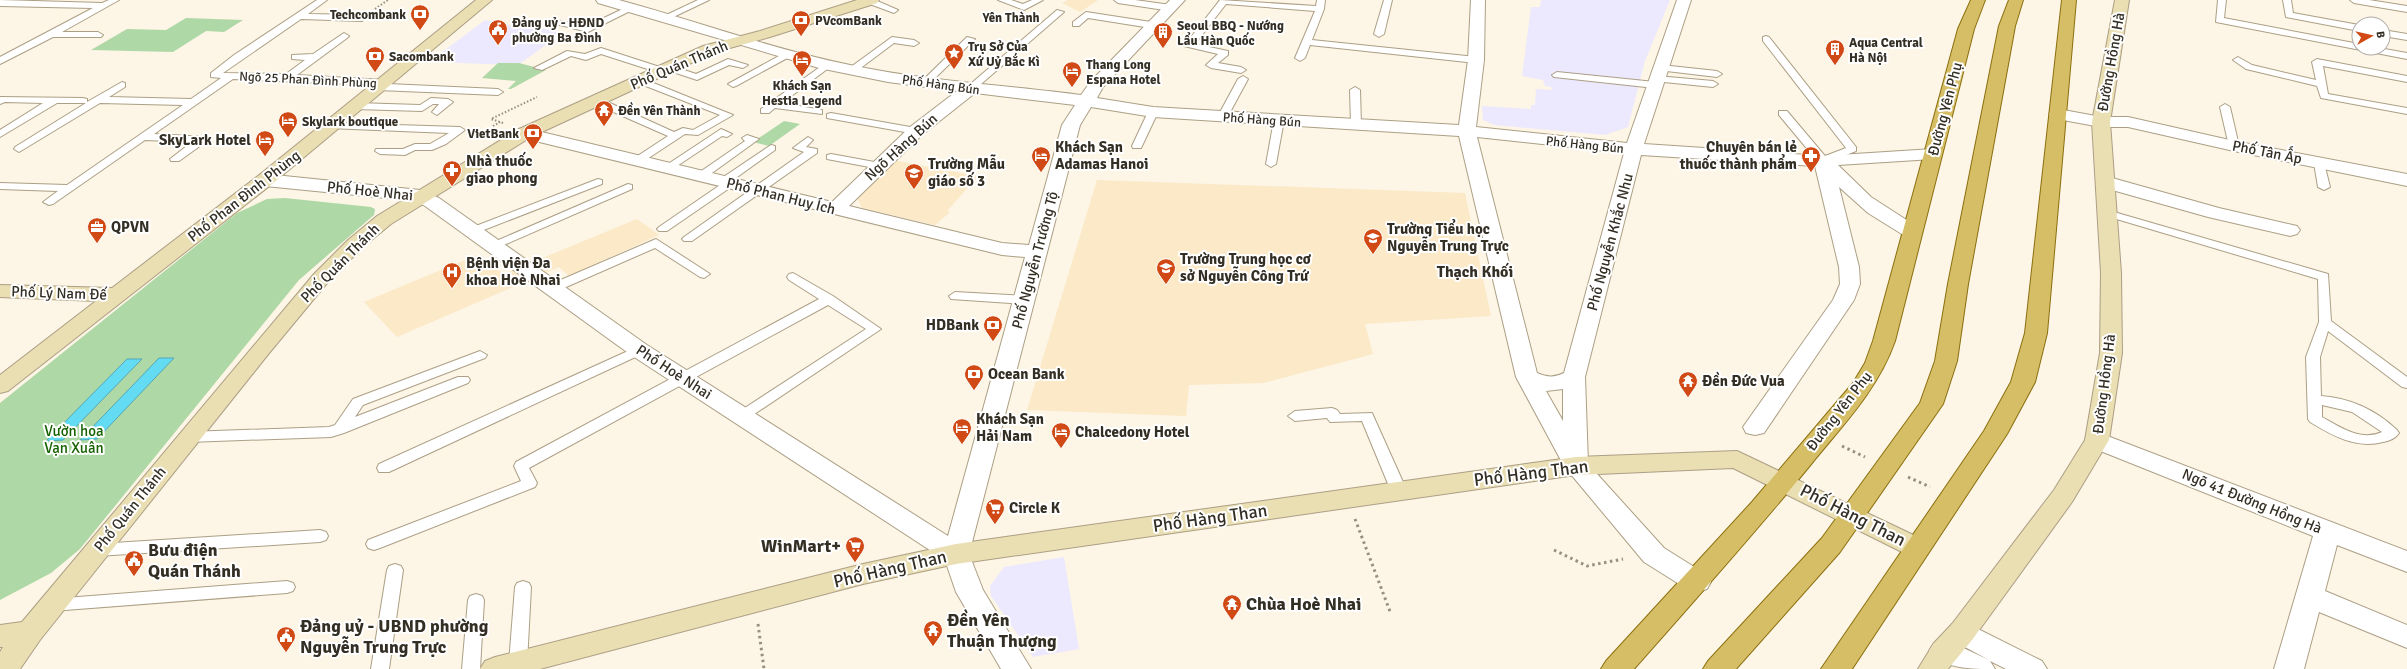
<svg xmlns="http://www.w3.org/2000/svg" width="2407" height="669" viewBox="0 0 2407 669" font-family="Signika,sans-serif">
	<style>
		.commercial { fill: #ece9ff }
		.built { fill: #fbe9c7 }
		.green { fill: #afd8a7 }
		.water { fill: #63dbf2; stroke: #55a7b4 }
		.lines { fill: none; stroke-linecap: round; stroke-linejoin: round }
		.lane-casing { stroke: #ac9f85; stroke-width: 2 }
		.street-casing { stroke: #ac9f85; stroke-width: 2 }
		.secondary-casing { stroke: #ac9f85; stroke-width: 2 }
		.primary-casing { stroke: #8b6f0e; stroke-width: 2 }
		.path-far1 { stroke: #969083; stroke-width: 2; stroke-dasharray: 1.5 2; stroke-linecap: butt }
		.path { stroke: #969083; stroke-width: 3; stroke-dasharray: 2.5 3.5; stroke-linecap: butt }
		.lane { fill: #fff; fill-rule: evenodd }
		.street { fill: #fff; fill-rule: evenodd }
		.secondary { fill: #eadeb3; fill-rule: evenodd }
		.primary { fill: #d6be67; fill-rule: evenodd }
		.labels { text-anchor: middle; stroke-width: 4; stroke-linejoin: round; paint-order: stroke }
		.far-poi-label { font-size: 13px; font-weight: bold; fill: #342f25; stroke: #fff; text-anchor: start }
		.far-neighbourhood-label { font-size: 13px; font-weight: bold; fill: #342f25; stroke: #fff }
		.far-street-label { font-size: 13px; fill: #342f25; stroke: #fff }
		.street-label { font-size: 15px; fill: #342f25; stroke: #fff }
		.poi-label { font-size: 15px; font-weight: bold; fill: #342f25; stroke: #fff; text-anchor: start }
		.park-label { font-size: 15px; fill: #166200; stroke: #fff }
		.neighbourhood-label { font-size: 16px; font-weight: bold; fill: #342f25; stroke: #fff }
		.near-street-label { font-size: 18px; fill: #342f25; stroke: #fff }
		.near-poi-label { font-size: 18px; font-weight: bold; fill: #342f25; stroke: #fff; text-anchor: start }
	</style>
	<rect width="100%" height="100%" fill="#fdf5e5"/>
	<g class="commercial">
		<polygon points="1541,0 1670,0 1645,61 1628,127 1605,135 1494,125 1483,120 1482,106 1531,109 1531,105 1535,105 1536,89 1552,90 1551,87 1545,86 1543,80 1522,76 1531,7 1540,7"/>
		<polygon points="485,20 524,28 529,26 560,32 554,35 557,37 518,65 429,62"/>
		<polygon points="1064,557 1079,649 1033,657 991,596 990,586 1004,567"/>
	</g>
	<g class="built">
		<polygon points="1068,0 1098,0 1080,12 1062,3"/>
		<polygon points="893,160 978,176 947,211 950,212 935,225 862,208 856,196"/>
		<polygon points="1097,180 1465,193 1491,316 1365,324 1373,354 1263,383 1189,385 1186,416 1027,410"/>
		<polygon points="637,219 659,235 569,276 559,267 397,337 364,302 477,255 504,274"/>
	</g>
	<g class="green">
		<polygon points="186,18 243,20 224,32 206,31 173,52 91,50 127,29 166,30"/>
		<polygon points="498,63 519,63 546,70 511,89 508,89 516,81 482,78"/>
		<polygon points="784,121 800,124 769,146 753,142"/>
		<polygon points="285,198 371,207 375,209 374,215 299,280 80,549 51,573 0,600 0,403 237,213 267,199"/>
	</g>
	<g class="water">
		<polygon points="159,358 174,358 97,439 80,440"/>
		<polygon points="127,359 142,359 63,440 46,441"/>
	</g>
	<g class="lines">
		<defs>
			<g id="lane">
				<polygon points="0,0 102,3 109,0 119,0 62,32 98,32 103,35 101,37 53,37 0,64 0,57 93,8 0,6"/>
				<polygon points="317,0 327,0 308,14 362,15 366,18 362,21 301,19 223,73 286,74 305,60 292,59 292,55 313,54 344,33 349,36 347,38 297,75 384,80 387,81 388,84 498,89 503,92 498,95 378,90 375,89 374,85 233,79 154,134 207,137 207,141 179,161 171,161 170,159 192,142 145,140 53,204 49,205 43,202 58,191 0,189 0,183 67,185 183,105 100,103 19,152 14,149 15,147 86,103 57,103 0,137 0,130 43,103 5,102 0,104 0,97 83,98 87,99 87,102 122,82 125,83 125,87 109,97 191,99 221,78 211,77 211,73 234,55"/>
				<polygon points="698,0 709,0 667,20 660,18"/>
				<polygon points="866,0 875,0 898,10 894,13 867,3"/>
				<polygon points="998,0 1011,0 1023,4 1032,0 1043,0 1024,10"/>
				<polygon points="1114,0 1135,0 1171,5 1175,8 1171,11 1118,3"/>
				<polygon points="1220,0 1316,6 1317,0 1325,0 1324,9 1312,40 1476,57 1481,60 1476,63 1310,45 1305,58 1300,61 1295,58 1315,11 1226,4 1195,44 1228,51 1228,55 1218,63 1241,67 1246,70 1241,73 1211,68 1206,65 1218,54 1184,46"/>
				<polygon points="1384,0 1392,0 1384,34 1379,37 1374,34"/>
				<polygon points="2218,0 2226,0 2224,18 2359,44 2359,48 2379,48 2407,53 2407,59 2216,22"/>
				<polygon points="2283,0 2291,0 2293,13 2359,25 2359,31 2286,17"/>
				<polygon points="2350,0 2369,0 2407,6 2407,12 2354,3"/>
				<polygon points="629,6 636,8 588,32 552,23 556,20 587,26"/>
				<polygon points="1057,10 1064,12 973,91 967,91 967,87"/>
				<polygon points="1086,12 1151,22 1155,25 1151,28 1088,18 1079,26 1073,26 1073,22"/>
				<polygon points="2383,30 2407,34 2407,40 2383,36"/>
				<polygon points="1766,36 1769,37 1856,147 1856,151 1827,163 1819,163 1779,115 1779,111 1787,111 1825,156 1846,148 1763,41 1763,37"/>
				<polygon points="892,37 914,40 919,43 914,46 894,43 854,73 848,73 848,69"/>
				<polygon points="967,37 975,39 927,86 921,86 921,82"/>
				<polygon points="601,48 666,69 670,65 696,74 728,59 748,65 743,68 729,65 697,80 667,70 666,73 660,73 601,54 586,60 571,56 542,70 534,68 567,51 585,54"/>
				<polygon points="788,51 793,54 791,56 736,86 733,87 728,84"/>
				<polygon points="2238,57 2252,65 2316,80 2312,62 2317,59 2407,76 2407,82 2323,66 2328,94 2407,108 2407,114 2321,98 2317,86 2246,69 2233,60"/>
				<polygon points="827,62 832,65 830,67 782,103 822,110 822,114 775,108 769,113 761,113 761,109"/>
				<polygon points="1661,65 1717,71 1722,74 1717,77 1658,70 1656,68"/>
				<polygon points="1557,72 1655,82 1660,85 1655,88 1554,77 1552,75"/>
				<polygon points="1243,76 1248,79 1228,116 1227,118 1219,118 1218,116 1238,79"/>
				<polygon points="1657,76 1713,81 1718,84 1713,87 1654,81 1652,79"/>
				<polygon points="641,78 733,115 698,135 685,134 641,163 633,163 633,159 668,136 593,103 593,99 601,99 674,132 683,128 693,130 720,115 638,83 636,81"/>
				<polygon points="1355,87 1360,90 1361,125 1356,128 1351,125 1350,90"/>
				<polygon points="431,98 448,99 453,102 437,115 432,112 439,104 433,104 422,111 355,109 350,106 355,103 420,105"/>
				<polygon points="2225,104 2230,107 2239,146 2234,149 2229,146 2220,107"/>
				<polygon points="1153,109 1158,112 1142,146 1141,148 1133,148 1132,146 1148,112"/>
				<polygon points="831,113 916,128 921,131 916,134 827,118 827,114"/>
				<polygon points="1279,117 1284,120 1276,164 1271,167 1266,164 1274,120"/>
				<polygon points="332,123 460,127 465,130 446,144 432,150 415,150 405,155 380,154 375,151 376,149 403,149 415,144 430,144 449,133 328,128 327,126"/>
				<polygon points="721,129 732,134 727,137 722,136 671,170 663,170 662,168"/>
				<polygon points="747,135 759,139 705,178 697,178 697,174 745,141 742,138"/>
				<polygon points="808,137 813,140 806,147 817,149 817,153 692,241 684,241 682,239 684,237 804,152 793,148"/>
				<polygon points="771,145 775,146 775,150 733,180 735,183 734,185 667,231 659,231 657,229 659,227 720,185 718,182 719,180"/>
				<polygon points="831,154 880,163 885,166 880,169 827,159 827,155"/>
				<polygon points="2319,160 2324,163 2330,187 2324,190 2318,187 2314,163"/>
				<polygon points="598,179 602,180 602,184 476,233 472,234 466,231 468,229"/>
				<polygon points="628,184 632,185 632,189 497,248 493,249 487,245"/>
				<path d="M 2107,210 L 2328,274 L 2331,321 L 2407,377 L 2407,388 L 2402,387 L 2328,331 L 2320,357 L 2321,396 C 2350,398 2376,410 2397,430 L 2399,433 C 2396,438 2389,441 2383,442 C 2356,449 2333,436 2310,422 L 2308,419 L 2306,357 L 2319,322 L 2318,279 L 2103,215 L 2101,213 L 2103,211 ZM 2322,405 L 2352,412 L 2382,432 C 2361,442 2340,427 2322,417 Z"/>
				<polygon points="656,239 710,274 704,278 700,277 655,248 557,291 549,291 547,288 549,285"/>
				<polygon points="793,273 833,296 881,329 747,419 737,419 735,416 737,413 866,329 828,305 529,468 537,483 535,487 380,548 374,550 368,548 366,544 368,540 521,481 514,466 516,462 819,299 789,280 787,277 789,274"/>
				<polygon points="955,292 1025,296 1031,300 1025,304 951,299 949,296"/>
				<polygon points="639,346 646,350 644,353 389,472 379,472 377,468 379,464"/>
				<polygon points="480,351 487,355 485,358 363,405 355,417 458,377 468,377 470,380 468,383 344,433 331,437 188,442 183,440 181,437 183,434 188,432 329,427 335,425 353,399"/>
				<polygon points="1332,408 1337,410 1340,414 1372,413 1407,491 1404,495 1394,495 1391,491 1362,421 1330,422 1327,418 1295,421 1288,416 1295,411"/>
				<polygon points="320,530 326,532 328,536 326,540 320,542 97,556 91,554 89,550 91,546 97,544"/>
				<polygon points="395,564 401,566 403,570 389,669 371,669 387,570 389,566"/>
				<polygon points="287,581 293,583 295,587 293,591 287,593 52,611 46,609 44,605 46,601 52,599"/>
				<polygon points="523,581 529,583 531,587 527,663 524,668 515,669 509,663 515,587 517,583"/>
				<polygon points="476,594 482,596 484,600 480,669 462,669 468,600 470,596"/>
			</g>
			<g id="street">
				<path d="M 596,0 L 619,0 C 696,21 772,49 850,65 C 926,81 1004,85 1081,95 L 1091,81 L 1170,0 L 1185,0 L 1103,87 L 1097,98 L 1153,107 L 1459,125 L 1468,60 L 1471,0 L 1485,0 L 1484,60 L 1476,127 L 1627,143 L 1677,0 L 1691,0 L 1644,144 L 1823,156 L 1933,149 L 1939,150 L 1942,154 L 1939,158 L 1933,159 L 1838,165 L 1871,197 L 1919,228 L 1922,232 L 1919,236 L 1912,238 L 1905,236 L 1868,213 L 1839,187 L 1859,267 L 1860,284 L 1854,300 L 1764,433 L 1755,435 L 1746,433 L 1743,427 L 1833,300 L 1840,284 L 1839,267 L 1815,166 L 1641,155 L 1585,377 L 1588,464 L 1664,548 L 1707,575 L 1711,582 L 1707,589 L 1697,592 L 1687,589 L 1644,562 L 1564,466 L 1516,377 L 1459,136 L 1153,117 L 1091,107 L 1080,125 L 969,554 L 983,590 L 1031,669 L 1001,669 L 956,592 L 945,560 L 631,355 L 425,206 L 416,201 L 265,186 L 258,184 L 256,180 L 258,176 L 265,174 L 420,190 L 439,198 L 647,345 L 948,536 L 1025,257 L 1002,255 L 519,137 L 516,133 L 519,129 L 525,128 L 832,202 L 910,127 L 957,91 L 888,82 L 819,68 L 598,3 ZM 975,93 L 1075,105 L 1062,125 L 1029,245 L 1002,243 L 849,206 L 922,135 ZM 1477,137 L 1624,153 L 1564,373 C 1554,378 1547,377 1537,373 ZM 1563,389 L 1563,421 L 1546,391 Z"/>
				<polygon points="2058,109 2101,117 2128,117 2234,141 2407,174 2407,186 2234,151 2128,127 2101,127 2052,118 2049,114 2052,110"/>
				<polygon points="2105,176 2219,208 2297,226 2300,230 2297,234 2290,236 2208,217 2098,186 2096,182 2098,178"/>
				<polygon points="2097,432 2407,551 2407,572 2337,545 2325,591 2407,625 2407,648 2319,612 2304,669 2274,669 2313,536 2088,446 2085,440 2088,434"/>
				<path d="M 1962,621 L 2042,661 L 2047,669 L 2006,669 L 1990,661 L 1995,669 C 1972,669 1942,669 1929,651 L 1934,643 L 1944,639 L 1989,660 L 1952,640 L 1948,632 L 1952,624 Z"/>
			</g>
			<g id="secondary">
				<polygon points="476,0 492,0 272,184 8,391 0,393 0,375 96,301 0,297 0,285 112,288 258,176"/>
				<polygon points="857,0 879,0 877,3 770,37 715,52 531,137 391,224 362,248 328,282 270,352 40,640 20,669 0,669 0,652 3,647 0,647 0,625 22,622 314,274 348,240 377,216 519,129 703,46 760,31"/>
				<polygon points="2115,0 2129,0 2110,122 2121,273 2122,353 2109,440 2072,502 1972,640 1948,669 1918,669 1934,643 1952,624 2054,490 2085,440 2100,353 2101,273 2092,122"/>
				<polygon points="1737,451 1926,541 1930,548 1926,555 1917,558 1908,555 1733,468 1576,475 956,564 863,584 540,669 480,669 485,661 495,657 863,564 956,544 1576,457"/>
			</g>
			<g id="primary">
				<path d="M 1971,0 L 1985,0 L 1974,29 L 1895,341 C 1878,389 1844,424 1812,463 C 1755,533 1694,601 1634,669 L 1601,669 L 1606,661 L 1752,502 L 1853,383 L 1865,363 L 1873,341 L 1958,29 Z"/>
				<polygon points="2009,0 2023,0 2015,26 1968,284 1957,361 1943,404 1840,552 1736,669 1703,669 1708,661 1822,538 1920,403 1935,361 1948,284 1999,26"/>
				<polygon points="2062,0 2076,0 2047,333 2035,382 2007,434 1852,669 1821,669 1984,431 2011,382 2025,333"/>
			</g>
		</defs>
		<use href="#lane" class="lane-casing"/>
		<use href="#street" class="street-casing"/>
		<use href="#secondary" class="secondary-casing"/>
		<use href="#primary" class="primary-casing"/>
		<g class="path-far1">
			<polyline points="375,9 388,0"/>
			<polyline points="503,123 491,119 537,97"/>
			<polyline points="493,126 500,122"/>
		</g>
		<g class="path">
			<polyline points="1842,446 1865,457"/>
			<polyline points="1908,477 1930,487"/>
			<polyline points="1355,519 1391,614"/>
			<polyline points="1554,550 1587,566 1623,559"/>
			<polyline points="758,624 764,669"/>
		</g>
		<use href="#lane" class="lane"/>
		<use href="#street" class="street"/>
		<use href="#secondary" class="secondary"/>
		<use href="#primary" class="primary"/>
	</g>
	<defs>
		<symbol id="bank-pin" viewBox="-11 -11 22 30"><path d="M0 17L-7.5 6A9.5 9.5 0 1 1 7.5 6Z" fill="#d14a16" stroke="#fff"/><path d="M-6-4H6V4H-6ZM0-2.3a2.3 2.3 0 1 0 0 4.6a2.3 2.3 0 1 0 0-4.6Z" fill="#fff"/></symbol>
		<symbol id="civic-pin" viewBox="-11 -11 22 30"><path d="M0 17L-7.5 6A9.5 9.5 0 1 1 7.5 6Z" fill="#d14a16" stroke="#fff"/><path d="M-.6-6.5H3V-4.5H.6V-3L4-1V1h2V6H-6V1h2V-1L-.6-3ZM-1.2 2.5V6h2.4V2.5Z" fill="#fff"/></symbol>
		<symbol id="building-pin" viewBox="-11 -11 22 30"><path d="M0 17L-7.5 6A9.5 9.5 0 1 1 7.5 6Z" fill="#d14a16" stroke="#fff"/><path d="M-4-6H4V6H1V3H-1V6H-4ZM-2.5-4.3h1.7v1.8h-1.7ZM.8-4.3h1.7v1.8H.8ZM-2.5-1h1.7V.8h-1.7ZM.8-1h1.7V.8H.8Z" fill="#fff"/></symbol>
		<symbol id="sight-pin" viewBox="-11 -11 22 30"><path d="M0 17L-7.5 6A9.5 9.5 0 1 1 7.5 6Z" fill="#d14a16" stroke="#fff"/><path d="M0-6L1.8-2.2L6-1.7L2.9 1.2L3.7 5.4L0 3.3L-3.7 5.4L-2.9 1.2L-6-1.7L-1.8-2.2Z" fill="#fff"/></symbol>
		<symbol id="hotel-pin" viewBox="-11 -11 22 30"><path d="M0 17L-7.5 6A9.5 9.5 0 1 1 7.5 6Z" fill="#d14a16" stroke="#fff"/><path d="M-6-4.5h1.5V1H6V5H4.5V3h-9V5H-6ZM-4 0a1.8 1.8 0 1 1 3.6 0ZM.5 0V-2.5h3Q6-2.5 6 0Z" fill="#fff"/></symbol>
		<symbol id="temple-pin" viewBox="-11 -11 22 30"><path d="M0 17L-7.5 6A9.5 9.5 0 1 1 7.5 6Z" fill="#d14a16" stroke="#fff"/><path d="M0-6L5-2H3V0L6.5 2.5H4V6H1.5V3h-3V6H-4V2.5H-6.5L-3 0V-2H-5Z" fill="#fff"/></symbol>
		<symbol id="pharmacy-pin" viewBox="-11 -11 22 30"><path d="M0 17L-7.5 6A9.5 9.5 0 1 1 7.5 6Z" fill="#d14a16" stroke="#fff"/><path d="M-2-6h4v4h4v4h-4v4h-4v-4h-4v-4h4Z" fill="#fff"/></symbol>
		<symbol id="school-pin" viewBox="-11 -11 22 30"><path d="M0 17L-7.5 6A9.5 9.5 0 1 1 7.5 6Z" fill="#d14a16" stroke="#fff"/><path d="M0-5L7-2L0 1L-7-2ZM-4 1L0 2.5L4 1V4Q0 6-4 4Z" fill="#fff"/></symbol>
		<symbol id="office-pin" viewBox="-11 -11 22 30"><path d="M0 17L-7.5 6A9.5 9.5 0 1 1 7.5 6Z" fill="#d14a16" stroke="#fff"/><path d="M-6-3h4V-5.5h4V-3h4V5H-6ZM-1-4.5V-3h2v-1.5ZM-6 0V1H6V0Z" fill="#fff"/></symbol>
		<symbol id="hospital-pin" viewBox="-11 -11 22 30"><path d="M0 17L-7.5 6A9.5 9.5 0 1 1 7.5 6Z" fill="#d14a16" stroke="#fff"/><path d="M-5-5h3v3.5h4V-5h3V5h-3V1.5h-4V5h-3Z" fill="#fff"/></symbol>
		<symbol id="supermarket-pin" viewBox="-11 -11 22 30"><path d="M0 17L-7.5 6A9.5 9.5 0 1 1 7.5 6Z" fill="#d14a16" stroke="#fff"/><path d="M-6-5.5h2.5l.6 2H6L4.5 2H-2.5L-4.4-4H-6ZM-1.5 3.2a1.3 1.3 0 1 0 .1 0ZM3 3.2a1.3 1.3 0 1 0 .1 0Z" fill="#fff"/></symbol>
	</defs>
	<g fill-rule="evenodd">
		<use href="#bank-pin" x="409" y="3" width="22" height="30"/>
		<use href="#bank-pin" x="790" y="9" width="22" height="30"/>
		<use href="#civic-pin" x="487" y="18" width="22" height="30"/>
		<use href="#building-pin" x="1152" y="21" width="22" height="30"/>
		<use href="#building-pin" x="1824" y="38" width="22" height="30"/>
		<use href="#sight-pin" x="943" y="42" width="22" height="30"/>
		<use href="#bank-pin" x="364" y="45" width="22" height="30"/>
		<use href="#hotel-pin" x="791" y="49" width="22" height="30"/>
		<use href="#hotel-pin" x="1061" y="60" width="22" height="30"/>
		<use href="#temple-pin" x="593" y="99" width="22" height="30"/>
		<use href="#hotel-pin" x="277" y="110" width="22" height="30"/>
		<use href="#bank-pin" x="522" y="122" width="22" height="30"/>
		<use href="#hotel-pin" x="254" y="129" width="22" height="30"/>
		<use href="#hotel-pin" x="1030" y="145" width="22" height="30"/>
		<use href="#pharmacy-pin" x="1800" y="145" width="22" height="30"/>
		<use href="#pharmacy-pin" x="441" y="159" width="22" height="30"/>
		<use href="#school-pin" x="903" y="162" width="22" height="30"/>
		<use href="#office-pin" x="86" y="216" width="22" height="30"/>
		<use href="#school-pin" x="1362" y="227" width="22" height="30"/>
		<use href="#school-pin" x="1155" y="257" width="22" height="30"/>
		<use href="#hospital-pin" x="441" y="261" width="22" height="30"/>
		<use href="#bank-pin" x="982" y="314" width="22" height="30"/>
		<use href="#bank-pin" x="963" y="363" width="22" height="30"/>
		<use href="#temple-pin" x="1677" y="370" width="22" height="30"/>
		<use href="#hotel-pin" x="951" y="417" width="22" height="30"/>
		<use href="#hotel-pin" x="1050" y="421" width="22" height="30"/>
		<use href="#supermarket-pin" x="984" y="497" width="22" height="30"/>
		<use href="#supermarket-pin" x="844" y="535" width="22" height="30"/>
		<use href="#civic-pin" x="123" y="549" width="22" height="30"/>
		<use href="#temple-pin" x="1221" y="593" width="22" height="30"/>
		<use href="#temple-pin" x="922" y="619" width="22" height="30"/>
		<use href="#civic-pin" x="275" y="625" width="22" height="30"/>
	</g>
	<g class="labels">
		<g class="far-poi-label">
			<text x="406" y="19" text-anchor="end">Techcombank</text>
			<text x="815" y="25">PVcomBank</text>
			<text x="512" y="27">Đảng uỷ - HĐND<tspan x="512" dy="15">phường Ba Đình</tspan></text>
			<text x="1177" y="30">Seoul BBQ - Nướng<tspan x="1177" dy="15">Lẩu Hàn Quốc</tspan></text>
			<text x="1849" y="47">Aqua Central<tspan x="1849" dy="15">Hà Nội</tspan></text>
			<text x="968" y="51">Trụ Sở Của<tspan x="968" dy="15">Xứ Uỷ Bắc Kì</tspan></text>
			<text x="389" y="61">Sacombank</text>
			<text x="1086" y="69">Thang Long<tspan x="1086" dy="15">Espana Hotel</tspan></text>
			<text x="802" y="90" text-anchor="middle">Khách Sạn<tspan x="802" dy="15">Hestia Legend</tspan></text>
			<text x="618" y="115">Đền Yên Thành</text>
			<text x="302" y="126">Skylark boutique</text>
			<text x="519" y="138" text-anchor="end">VietBank</text>
		</g>
		<g class="far-neighbourhood-label">
			<text x="1011" y="22">Yên Thành</text>
		</g>
		<g class="far-street-label">
			<text transform="translate(308 79) rotate(3)" y="5">Ngõ 25 Phan Đình Phùng</text>
			<text transform="translate(941 84) rotate(8)" y="5">Phố Hàng Bún</text>
			<text transform="translate(1262 119) rotate(4)" y="5">Phố Hàng Bún</text>
			<text transform="translate(1585 144) rotate(6)" y="5">Phố Hàng Bún</text>
		</g>
		<g class="street-label">
			<text transform="translate(2111 62) rotate(-80)" y="5">Đường Hồng Hà</text>
			<text transform="translate(679 65) rotate(-23)" y="5">Phố Quán Thánh</text>
			<text transform="translate(1945 109) rotate(-75)" y="5">Đường Yên Phụ</text>
			<text transform="translate(901 147) rotate(-42)" y="5">Ngõ Hàng Bún</text>
			<text transform="translate(2267 152) rotate(11)" y="5">Phố Tân Ấp</text>
			<text transform="translate(370 191) rotate(6)" y="5">Phố Hoè Nhai</text>
			<text transform="translate(244 196) rotate(-38)" y="5">Phố Phan Đình Phùng</text>
			<text transform="translate(781 196) rotate(14)" y="5">Phố Phan Huy Ích</text>
			<text transform="translate(1610 242) rotate(-75)" y="5">Phố Nguyễn Khắc Nhu</text>
			<text transform="translate(1035 260) rotate(-75)" y="5">Phố Nguyễn Trường Tộ</text>
			<text transform="translate(340 263) rotate(-45)" y="5">Phố Quán Thánh</text>
			<text transform="translate(59 293) rotate(2)" y="5">Phố Lý Nam Đế</text>
			<text transform="translate(674 372) rotate(33)" y="5">Phố Hoè Nhai</text>
			<text transform="translate(2104 384) rotate(-83)" y="5">Đường Hồng Hà</text>
			<text transform="translate(1839 411) rotate(-52)" y="5">Đường Yên Phụ</text>
			<text transform="translate(2252 501) rotate(22)" y="5">Ngõ 41 Đường Hồng Hà</text>
			<text transform="translate(130 509) rotate(-51)" y="5">Phố Quán Thánh</text>
		</g>
		<g class="poi-label">
			<text x="251" y="145" text-anchor="end">SkyLark Hotel</text>
			<text x="1055" y="152">Khách Sạn<tspan x="1055" dy="17">Adamas Hanoi</tspan></text>
			<text x="1797" y="152" text-anchor="end">Chuyên bán lẻ<tspan x="1797" dy="17">thuốc thành phẩm</tspan></text>
			<text x="466" y="166">Nhà thuốc<tspan x="466" dy="17">giao phong</tspan></text>
			<text x="928" y="169">Trường Mẫu<tspan x="928" dy="17">giáo số 3</tspan></text>
			<text x="111" y="232">QPVN</text>
			<text x="1387" y="234">Trường Tiểu học<tspan x="1387" dy="17">Nguyễn Trung Trực</tspan></text>
			<text x="1180" y="264">Trường Trung học cơ<tspan x="1180" dy="17">sở Nguyễn Công Trứ</tspan></text>
			<text x="466" y="268">Bệnh viện Đa<tspan x="466" dy="17">khoa Hoè Nhai</tspan></text>
			<text x="979" y="330" text-anchor="end">HDBank</text>
			<text x="988" y="379">Ocean Bank</text>
			<text x="1702" y="386">Đền Đức Vua</text>
			<text x="976" y="424">Khách Sạn<tspan x="976" dy="17">Hải Nam</tspan></text>
			<text x="1075" y="437">Chalcedony Hotel</text>
			<text x="1009" y="513">Circle K</text>
		</g>
		<g class="park-label">
			<text x="74" y="436">Vườn hoa<tspan x="74" dy="17">Vạn Xuân</tspan></text>
		</g>
		<g class="neighbourhood-label">
			<text x="1475" y="277">Thạch Khối</text>
		</g>
		<g class="near-street-label">
			<text transform="translate(1531 473) rotate(-7)" y="6">Phố Hàng Than</text>
			<text transform="translate(1853 515) rotate(27)" y="6">Phố Hàng Than</text>
			<text transform="translate(1210 518) rotate(-8)" y="6">Phố Hàng Than</text>
			<text transform="translate(890 569) rotate(-13)" y="6">Phố Hàng Than</text>
		</g>
		<g class="near-poi-label">
			<text x="841" y="552" text-anchor="end">WinMart+</text>
			<text x="148" y="556">Bưu điện<tspan x="148" dy="21">Quán Thánh</tspan></text>
			<text x="1246" y="610">Chùa Hoè Nhai</text>
			<text x="947" y="626">Đền Yên<tspan x="947" dy="21">Thuận Thượng</tspan></text>
			<text x="300" y="632">Đảng uỷ - UBND phường<tspan x="300" dy="21">Nguyễn Trung Trực</tspan></text>
		</g>
	</g>
	<g transform="translate(2371 36) rotate(82)"><circle r="19" fill="#ffffff" stroke="#aeaca8"/>
	<path d="M0-3L7 15L0 10L-7 15Z" fill="#d14a16"/>
	<text y="-6" font-size="11" font-weight="bold" text-anchor="middle" fill="#342f25">B</text>
	</g>
</svg>
